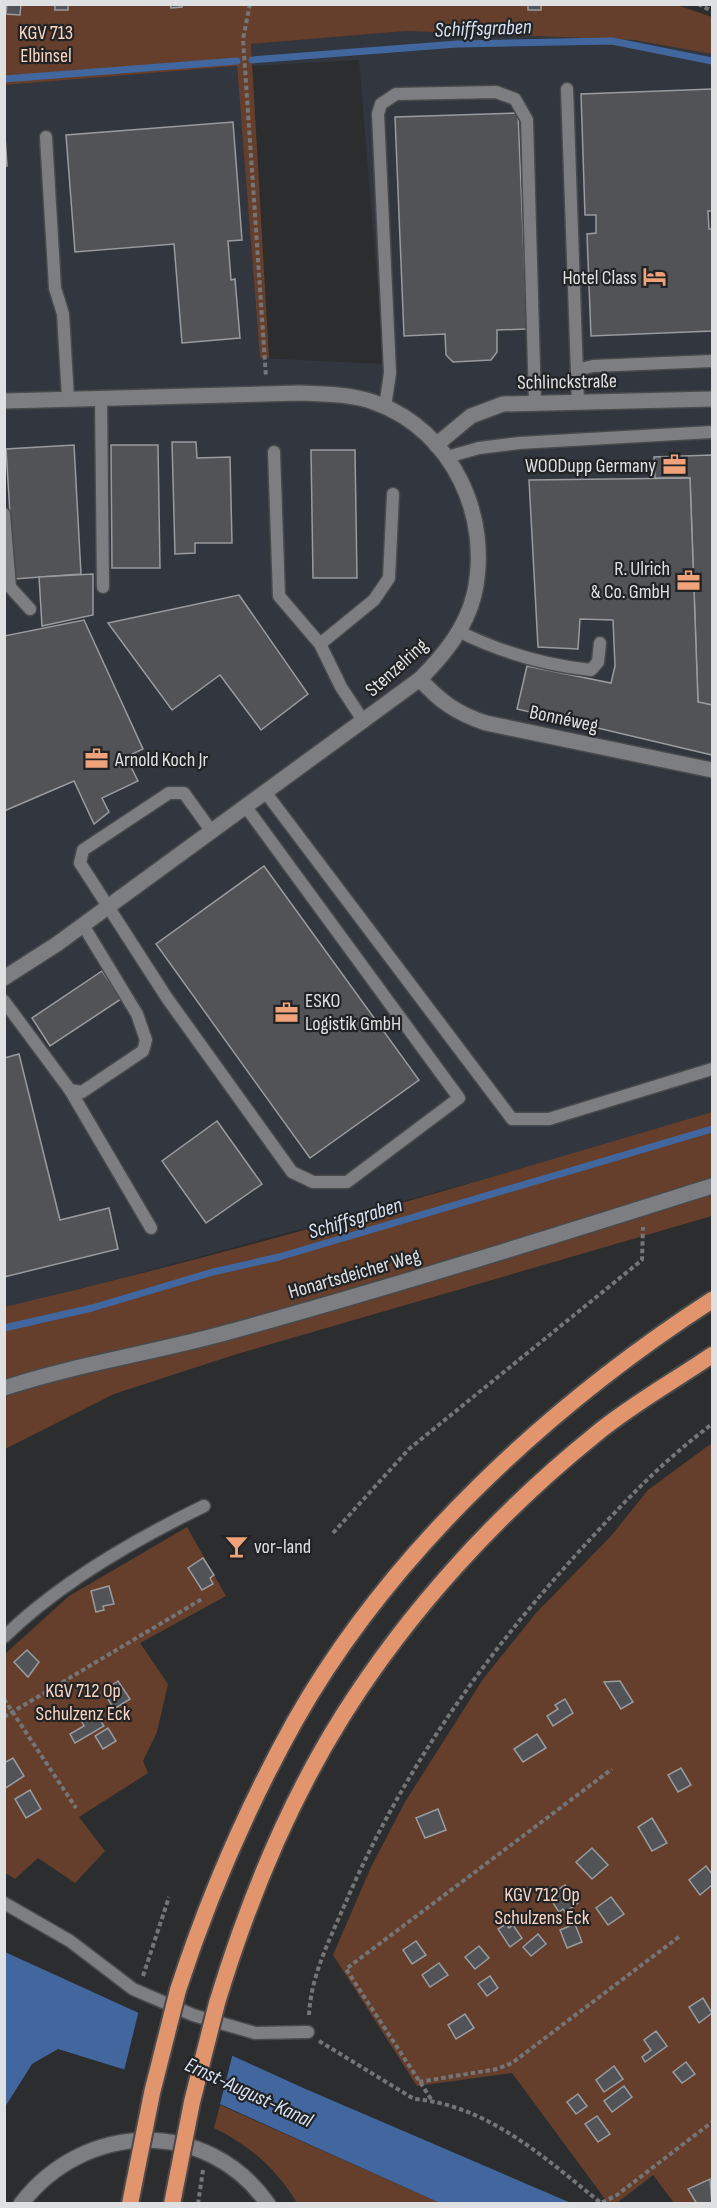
<svg xmlns="http://www.w3.org/2000/svg" width="717" height="2208" viewBox="0 0 717 2208" font-family="'Sofia Sans Condensed',sans-serif">
	<style>
		.built { fill: #32363e }
		.green { fill: #653f2c }
		.water { fill: #41679e }
		.pier { fill: #2b2d2f }
		.lines { fill: none; stroke-linecap: round; stroke-linejoin: round }
		.stream { stroke: #41679e; stroke-width: 7 }
		.building { fill: #515356; stroke: #999b9f; stroke-width: 1.5 }
		.service-casing { stroke: #484a4c; stroke-width: 15 }
		.minor-casing { stroke: #484a4c; stroke-width: 18 }
		.trunk-casing { stroke: #484a4c; stroke-width: 20 }
		.path { stroke: #747577; stroke-width: 4; stroke-dasharray: 4.5 3; stroke-linecap: butt }
		.service { stroke: #7c7e81; stroke-width: 12 }
		.minor { stroke: #7c7e81; stroke-width: 15 }
		.trunk { stroke: #e2946c; stroke-width: 16 }
		.trunk-bridge-casing { stroke: #484a4c; stroke-width: 20; stroke-linecap: butt }
		.trunk-bridge { stroke: #e2946c; stroke-width: 16 }
		.labels { text-anchor: middle; stroke-width: 4.5; stroke-linejoin: round; paint-order: stroke }
		.park-label { font-size: 20px; fill: #fbd4c1; stroke: #212325 }
		.poi-label { font-size: 20px; fill: #dfe0e2; stroke: #212325; text-anchor: end }
		.street-label { font-size: 20px; fill: #dfe0e2; stroke: #212325 }
		.water-label { font-size: 21px; font-style: italic; fill: #d7e2f3; stroke: #212325 }
	</style>
	<rect width="100%" height="100%" fill="#2b2d2f"/>
	<polygon class="built" points="406,31 634,40 712,54 712,1112 554,1160 99,1284 5,1307 4,85 237,66 260,358 384,364 359,60 253,66 251,44"/>
	<g class="green">
		<polygon points="674,4 712,17 712,54 634,40 406,31 251,44 269,358 260,358 237,66 5,85 5,5"/>
		<path d="M 712,1112 L 712,1216 L 237,1354 L 114,1394 L 5,1449 L 4,1307 C 242,1251 478,1182 712,1112 Z"/>
		<polygon points="712,1443 712,2203 674,2203 653,2175 617,2203 608,2203 512,2073 417,2086 333,1955 371,1867 405,1802 483,1679 537,1612 611,1536 648,1490"/>
		<polygon points="187,1527 226,1596 140,1643 168,1684 157,1732 143,1761 148,1773 79,1817 105,1851 75,1883 38,1858 15,1879 5,1873 5,1654 69,1596"/>
		<path d="M 220,2105 L 440,2203 L 297,2203 C 277,2169 249,2145 214,2128 Z"/>
	</g>
	<polygon class="water" points="5,1952 301,2087 571,2203 440,2203 184,2088 58,2049 32,2064 5,2107"/>
	<polygon class="pier" points="139,2010 233,2053 219,2108 183,2090 124,2071"/>
	<g class="lines">
		<g class="stream">
			<polyline points="252,60 457,44 612,41 712,61"/>
			<polyline points="4,79 237,61"/>
			<polyline points="4,1328 92,1308 213,1272 279,1257 712,1129"/>
		</g>
	</g>
	<g class="building">
		<polygon points="7,4 21,4 20,15 6,14"/>
		<rect x="55" y="4" width="13" height="6"/>
		<polygon points="170,4 182,4 182,7 171,8"/>
		<rect x="528" y="4" width="13" height="6"/>
		<polygon points="712,89 712,211 708,211 709,229 712,229 712,331 591,336 587,234 596,233 596,215 585,215 581,94"/>
		<polygon points="518,113 527,329 497,330 497,352 491,360 453,362 446,355 445,334 404,336 395,117"/>
		<polygon points="4,121 7,166 4,167"/>
		<polygon points="233,122 242,240 228,241 231,280 235,279 240,338 182,343 174,244 75,252 66,135"/>
		<polygon points="172,442 196,442 197,458 230,457 232,543 195,543 195,553 175,554"/>
		<polygon points="74,445 81,574 14,579 6,449"/>
		<polygon points="111,445 158,445 160,568 112,568"/>
		<polygon points="311,450 355,450 357,578 313,578"/>
		<polygon points="712,455 712,705 698,702 690,478 655,478 654,457"/>
		<polygon points="690,478 698,702 712,705 712,755 517,709 527,666 611,683 615,666 613,620 580,619 578,649 538,647 529,480"/>
		<polygon points="93,574 93,615 42,626 39,577"/>
		<polygon points="239,595 308,694 261,730 220,675 172,710 108,623"/>
		<polygon points="84,620 143,749 126,757 138,781 102,798 109,812 94,824 74,781 4,811 4,636"/>
		<polygon points="264,866 419,1080 310,1158 156,944"/>
		<polygon points="102,971 121,999 50,1046 32,1018"/>
		<polygon points="19,1054 60,1220 109,1208 118,1249 4,1277 4,1058"/>
		<polygon points="217,1121 262,1184 206,1223 162,1161"/>
		<polygon points="203,1558 214,1575 210,1578 213,1584 202,1590 188,1568"/>
		<polygon points="109,1586 114,1604 103,1606 104,1610 96,1612 91,1591"/>
		<polygon points="27,1650 39,1662 28,1677 14,1662"/>
		<polygon points="118,1681 130,1699 114,1709 103,1691"/>
		<polygon points="620,1681 633,1702 621,1709 604,1682"/>
		<polygon points="565,1699 573,1713 553,1726 547,1716 558,1709 555,1705"/>
		<polygon points="95,1712 104,1726 75,1743 70,1734 84,1726 81,1720"/>
		<polygon points="108,1728 116,1741 103,1749 95,1736"/>
		<polygon points="537,1734 546,1748 523,1762 514,1749"/>
		<polygon points="13,1758 24,1776 4,1789 4,1763"/>
		<polygon points="681,1768 691,1785 678,1792 668,1775"/>
		<polygon points="30,1790 41,1809 26,1818 15,1799"/>
		<polygon points="438,1809 446,1830 425,1838 416,1818"/>
		<polygon points="652,1818 667,1843 652,1851 638,1827"/>
		<polygon points="592,1848 608,1865 592,1879 576,1862"/>
		<polygon points="706,1866 712,1874 712,1885 700,1895 689,1880"/>
		<polygon points="565,1885 578,1903 565,1912 563,1909 559,1912 553,1903 557,1900 553,1893"/>
		<polygon points="611,1897 624,1914 608,1925 596,1908"/>
		<polygon points="506,1924 509,1928 513,1925 522,1938 510,1947 498,1929"/>
		<polygon points="575,1924 582,1942 567,1948 560,1930"/>
		<polygon points="538,1934 546,1944 531,1956 523,1947"/>
		<polygon points="416,1941 426,1955 412,1964 403,1950"/>
		<polygon points="479,1946 489,1958 475,1969 465,1957"/>
		<polygon points="439,1963 448,1975 430,1987 422,1975"/>
		<polygon points="490,1976 498,1988 487,1996 478,1984"/>
		<polygon points="703,1998 712,2013 699,2023 689,2007"/>
		<polygon points="465,2014 474,2028 456,2039 448,2025"/>
		<polygon points="656,2031 667,2046 645,2062 642,2057 651,2050 644,2040"/>
		<polygon points="686,2062 695,2074 682,2083 673,2072"/>
		<polygon points="614,2066 623,2079 604,2092 596,2080"/>
		<polygon points="624,2086 632,2097 612,2112 604,2101"/>
		<polygon points="578,2094 587,2106 576,2114 567,2102"/>
		<polygon points="597,2116 610,2134 598,2142 585,2124"/>
		<polygon points="710,2179 712,2204 697,2204 688,2189"/>
	</g>
	<g class="lines">
		<defs>
			<g id="service">
				<polyline points="567,89 578,402"/>
				<polyline points="46,137 55,288 63,314 68,398"/>
				<polyline points="577,370 593,366 712,361"/>
				<polyline points="101,397 103,587"/>
				<polyline points="385,407 390,373 378,114 381,104 396,94 496,92 515,99 527,120 535,403"/>
				<polyline points="274,452 279,596 320,644 341,687 364,722"/>
				<polyline points="447,457 479,448 519,443 712,432"/>
				<polyline points="4,514 10,587 30,609"/>
				<path d="M 458,631 C 500,652 544,665 591,670 L 598,662 L 600,643"/>
				<polyline points="320,644 374,600 389,578 393,494"/>
				<polyline points="266,793 512,1119 549,1119 712,1069"/>
				<polyline points="212,832 184,793 169,793 83,850 80,863 167,998 292,1172 313,1182 347,1182 459,1098 246,807"/>
				<polyline points="4,1001 70,1090 82,1092 143,1051 146,1040 137,1014 83,925"/>
				<polyline points="70,1090 151,1228"/>
				<path d="M 4,1637 C 59,1583 136,1539 204,1506"/>
				<polyline points="4,1903 70,1941 133,1989 193,2015 255,2033 308,2032"/>
			</g>
			<g id="minor">
				<path d="M 4,401 L 299,393 C 325,394 352,394 376,403 C 453,431 492,518 474,595 C 466,628 444,655 420,679 L 57,944 L 4,978"/>
				<polyline points="436,445 471,416 503,404 712,399"/>
				<path d="M 420,679 C 439,701 458,714 486,723 L 712,770"/>
				<path d="M 4,1388 C 77,1364 152,1353 225,1333 C 389,1288 551,1237 712,1186"/>
				<path d="M 21,2204 C 84,2121 207,2117 268,2204"/>
			</g>
			<g id="trunk">
				<path d="M 178,1990 C 209,1895 246,1809 295,1721 C 391,1551 550,1405 712,1300"/>
				<path d="M 217,2003 C 247,1904 287,1805 342,1717 C 409,1610 498,1513 596,1434 C 631,1405 674,1381 712,1355"/>
			</g>
		</defs>
		<use href="#service" class="service-casing"/>
		<use href="#minor" class="minor-casing"/>
		<use href="#trunk" class="trunk-casing"/>
		<g class="path">
			<polyline points="250,4 243,39 266,377"/>
			<polyline points="698,4 712,11"/>
			<polyline points="333,1533 409,1449 642,1260 643,1227"/>
			<polyline points="4,1699 76,1808"/>
			<polyline points="4,1717 202,1599"/>
			<polyline points="143,1976 169,1897"/>
			<path d="M 309,2015 C 311,1975 330,1939 345,1904 C 401,1774 480,1661 575,1556 C 621,1505 657,1466 712,1424"/>
			<path d="M 319,2041 L 414,2099 C 488,2105 546,2159 601,2203 L 617,2195 L 712,2122"/>
			<polyline points="419,2082 497,2069 512,2063 680,1936"/>
			<polyline points="431,2099 346,1969 612,1769"/>
			<polyline points="198,2204 203,2170"/>
		</g>
		<use href="#service" class="service"/>
		<use href="#minor" class="minor"/>
		<use href="#trunk" class="trunk"/>
		<defs>
			<g id="trunk-bridge">
				<polyline points="130,2204 152,2093 178,1990"/>
				<polyline points="172,2204 192,2102 217,2003"/>
			</g>
		</defs>
		<use href="#trunk-bridge" class="trunk-bridge-casing"/>
		<use href="#trunk-bridge" class="trunk-bridge"/>
	</g>
	<defs>
		<symbol id="hotel-bare" viewBox="-9 -9 18 18"><path d="M-6-4.5h1.5V1H6V5H4.5V3h-9V5H-6ZM-4 0a1.8 1.8 0 1 1 3.6 0ZM.5 0V-2.5h3Q6-2.5 6 0Z" fill="#f0a27a" stroke="#212325" stroke-width="2.5" paint-order="stroke"/></symbol>
		<symbol id="office-bare" viewBox="-9 -9 18 18"><path d="M-6-3h4V-5.5h4V-3h4V5H-6ZM-1-4.5V-3h2v-1.5ZM-6 0V1H6V0Z" fill="#f0a27a" stroke="#212325" stroke-width="2.5" paint-order="stroke"/></symbol>
		<symbol id="bar-bare" viewBox="-9 -9 18 18"><path d="M-6-5H6L.8 .8V4.5H3.5V6h-7V4.5H-.8V.8Z" fill="#f0a27a" stroke="#212325" stroke-width="2.5" paint-order="stroke"/></symbol>
	</defs>
	<g fill-rule="evenodd">
		<use href="#hotel-bare" x="638" y="260" width="33" height="33"/>
		<use href="#office-bare" x="658" y="448" width="33" height="33"/>
		<use href="#office-bare" x="672" y="564" width="33" height="33"/>
		<use href="#office-bare" x="80" y="742" width="33" height="33"/>
		<use href="#office-bare" x="270" y="996" width="33" height="33"/>
		<use href="#bar-bare" x="220" y="1530" width="33" height="33"/>
	</g>
	<g class="labels">
		<g class="park-label">
			<text x="46" y="39">KGV 713<tspan x="46" dy="23">Elbinsel</tspan></text>
			<text x="83" y="1697">KGV 712 Op<tspan x="83" dy="23">Schulzenz Eck</tspan></text>
			<text x="542" y="1901">KGV 712 Op<tspan x="542" dy="23">Schulzens Eck</tspan></text>
		</g>
		<g class="poi-label">
			<text x="637" y="284">Hotel Class</text>
			<text x="656" y="472">WOODupp Germany</text>
			<text x="670" y="575">R. Ulrich<tspan x="670" dy="23">&amp; Co. GmbH</tspan></text>
			<text x="115" y="766" text-anchor="start">Arnold Koch Jr</text>
			<text x="305" y="1007" text-anchor="start">ESKO<tspan x="305" dy="23">Logistik GmbH</tspan></text>
			<text x="254" y="1553" text-anchor="start">vor-land</text>
		</g>
		<g class="street-label">
			<text transform="translate(567 381) rotate(-1)" y="7">Schlinckstraße</text>
			<text transform="translate(396 667) rotate(-42)" y="7">Stenzelring</text>
			<text transform="translate(564 718) rotate(12)" y="7">Bonnéweg</text>
			<text transform="translate(354 1273) rotate(-16)" y="7">Honartsdeicher Weg</text>
		</g>
		<g class="water-label">
			<text transform="translate(483 28) rotate(-2)" y="7">Schiffsgraben</text>
			<text transform="translate(355 1218) rotate(-17)" y="7">Schiffsgraben</text>
			<text transform="translate(249 2092) rotate(25)" y="7">Ernst-August-Kanal</text>
		</g>
	</g>
	<rect width="717" height="2208" fill="none" stroke="#dfe0e2" stroke-width="12"/>
</svg>
